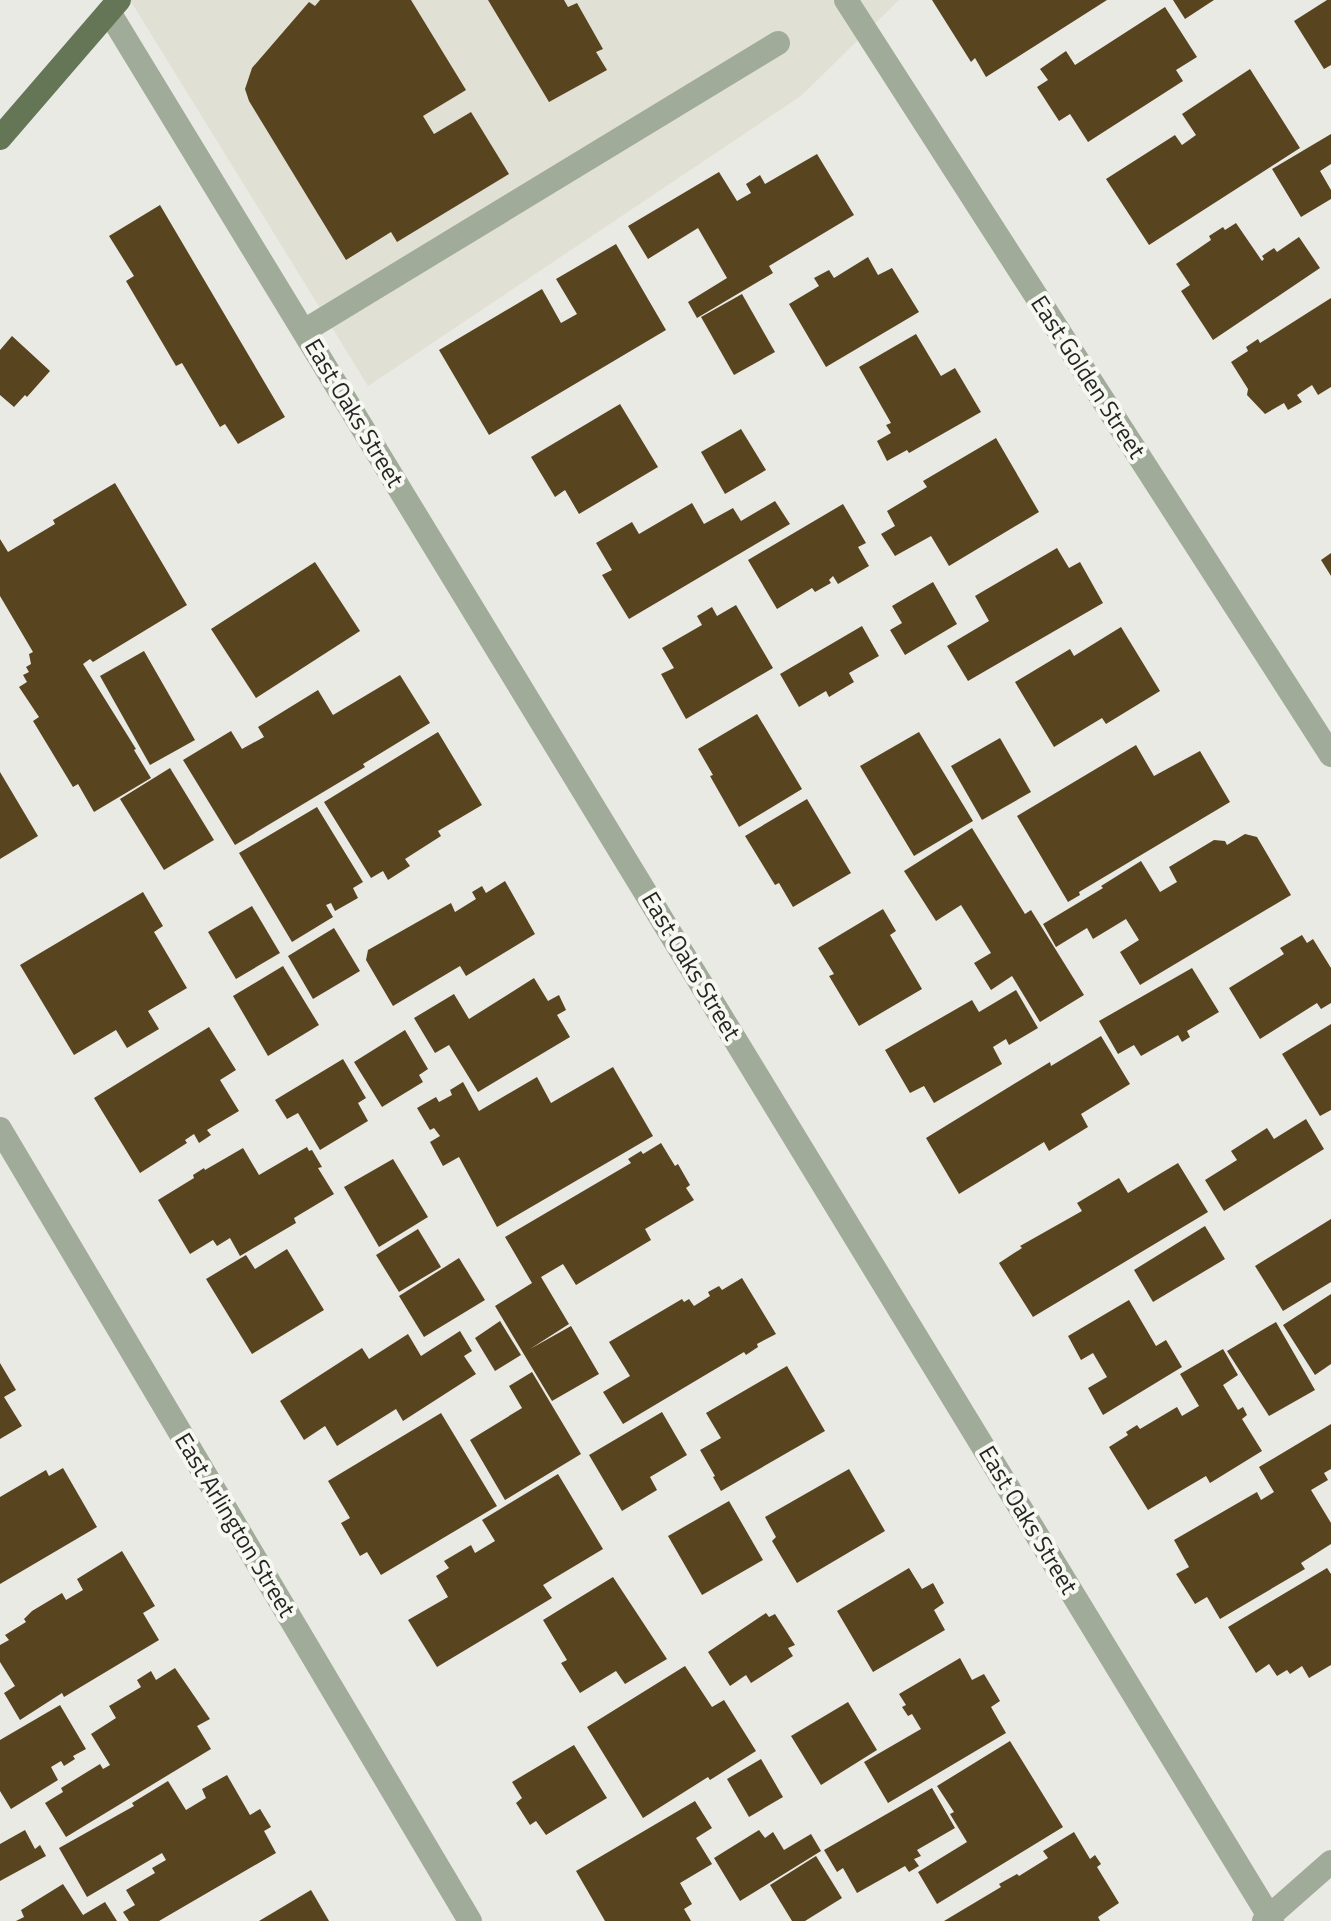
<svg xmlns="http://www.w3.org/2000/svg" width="1331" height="1921" viewBox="0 0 1331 1921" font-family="'Titillium Web',sans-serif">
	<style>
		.built { fill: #e0e0d4 }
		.building { fill: #594420 }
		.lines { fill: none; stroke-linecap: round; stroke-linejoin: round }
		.minor { stroke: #a1ab9a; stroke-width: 24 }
		.major { stroke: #657657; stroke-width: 24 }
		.labels { text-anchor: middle; stroke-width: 8; stroke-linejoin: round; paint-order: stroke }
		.street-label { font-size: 24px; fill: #252523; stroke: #f8f8f3 }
	</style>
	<rect width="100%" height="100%" fill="#eaeae5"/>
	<polygon class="built" points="130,0 899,0 801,96 368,386"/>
	<g class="building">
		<polygon points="320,0 411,0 466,90 423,116 434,134 471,112 509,174 397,242 391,232 346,260 249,101 245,89 252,68 309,2 315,6"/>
		<polygon points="488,0 564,0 568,7 577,3 603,49 596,52 607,70 549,102"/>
		<polygon points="932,0 1107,0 986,77 975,58 971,62"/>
		<polygon points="1173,0 1214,0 1185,19"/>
		<polygon points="1327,0 1331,0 1331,65 1324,69 1294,21"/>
		<polygon points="1165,7 1197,57 1176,70 1183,81 1088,142 1070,114 1059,121 1037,87 1048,80 1040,69 1066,51 1075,65"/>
		<polygon points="1250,69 1300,148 1149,245 1106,179 1175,135 1182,145 1196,135 1182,114"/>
		<polygon points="1331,134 1331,164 1320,171 1331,190 1331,199 1301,217 1272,169"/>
		<polygon points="817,154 854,215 769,266 773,273 697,318 688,302 727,278 698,228 648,259 628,226 719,172 737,201 751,193 746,184 760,175 765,184"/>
		<polygon points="160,205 285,417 238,444 225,424 220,427 182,363 176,366 126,281 134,276 109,236"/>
		<polygon points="1236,223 1262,261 1264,259 1262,256 1274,248 1277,252 1299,237 1320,268 1213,340 1181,291 1190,285 1176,264 1211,240 1209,236 1223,227 1225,230"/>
		<polygon points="616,244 666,330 489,435 439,350 542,289 561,323 577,314 556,279"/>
		<polygon points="868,257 878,275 892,268 919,312 826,367 789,304 819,286 814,278 829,270 834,278"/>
		<polygon points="742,294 775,352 734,375 701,317"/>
		<polygon points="1331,298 1331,387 1318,395 1312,385 1297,395 1302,402 1288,410 1284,403 1265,414 1247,395 1248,389 1231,362 1248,351 1246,347 1258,339 1260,343"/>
		<polygon points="916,334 941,376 955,368 981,412 909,453 907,450 887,461 877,441 891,433 886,425 891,423 859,367"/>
		<polygon points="12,336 50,371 27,397 25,395 14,407 0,395 0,350"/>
		<polygon points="620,404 658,467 579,514 565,490 555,497 531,457"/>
		<polygon points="741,429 766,470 725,494 701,452"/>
		<polygon points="996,438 1039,512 949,566 931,536 895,556 881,534 895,526 887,511 927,487 923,481"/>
		<polygon points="115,483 187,605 93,662 90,659 83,664 136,749 134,750 151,778 94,812 78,784 73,787 33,721 39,717 19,687 27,682 23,675 29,672 26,667 31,664 29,654 33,652 0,596 0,539 8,552 55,524 53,520"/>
		<polygon points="775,501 790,524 629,619 602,575 612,570 596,543 632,522 639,534 692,503 704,524 733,508 741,521"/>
		<polygon points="843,504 866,543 858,547 869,566 838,584 833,576 829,580 831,583 815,592 812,588 777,609 748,560"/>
		<polygon points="1057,548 1069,568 1080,562 1103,603 968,681 947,646 989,621 975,596"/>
		<polygon points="1331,553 1331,576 1321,560"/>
		<polygon points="315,562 360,631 256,698 211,629"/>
		<polygon points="933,582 957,624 905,655 890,630 902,623 892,606"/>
		<polygon points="736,605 773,668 686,719 661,674 674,668 662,648 702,625 697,616 712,607 717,616"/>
		<polygon points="862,626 879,656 849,673 854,682 829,697 826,691 799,707 780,674"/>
		<polygon points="1121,627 1160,691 1106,724 1102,718 1054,747 1015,682 1070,649 1074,656"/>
		<polygon points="144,651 195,740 150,765 100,676"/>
		<polygon points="400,675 430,723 363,764 365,767 235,845 183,760 231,731 242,749 264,737 258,727 318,690 333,715"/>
		<polygon points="757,714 802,789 739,827 710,776 713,775 698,749"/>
		<polygon points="438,732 482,805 438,831 441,836 405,859 410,866 388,880 383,871 371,878 324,802"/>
		<polygon points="919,732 973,821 914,856 860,766"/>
		<polygon points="1000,738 1031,792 982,820 951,766"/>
		<polygon points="1136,745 1154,776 1200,751 1230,802 1079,892 1080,895 1068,902 1017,816"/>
		<polygon points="170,768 214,840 164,870 120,799"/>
		<polygon points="0,772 38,836 0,859"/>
		<polygon points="807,799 851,873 793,907 779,883 775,885 745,836"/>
		<polygon points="317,807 363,882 353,888 358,898 335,911 331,903 326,905 333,917 292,942 239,853"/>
		<polygon points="972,828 1025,914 1031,910 1084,995 1040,1022 1012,976 991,990 974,963 991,953 961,905 936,921 904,871"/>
		<polygon points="1245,834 1257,837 1291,895 1140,985 1120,952 1139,940 1126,919 1093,939 1087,928 1056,947 1043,924 1103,888 1101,886 1141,861 1160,892 1177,882 1169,867 1214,840 1225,841 1227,845"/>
		<polygon points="505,881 535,934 466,976 460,966 393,1006 366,960 368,950 451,903 455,912 476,899 472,892 482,886 486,893"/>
		<polygon points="143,892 163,926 154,932 187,988 148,1011 159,1029 127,1048 116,1030 74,1055 20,965"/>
		<polygon points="252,906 280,953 236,979 208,932"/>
		<polygon points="883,909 896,931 890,935 922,989 859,1026 829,976 834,974 818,948"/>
		<polygon points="334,928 360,971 313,999 288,956"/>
		<polygon points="1302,935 1307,943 1313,939 1331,968 1331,1003 1321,1009 1317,1003 1260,1039 1229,988 1284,954 1280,948"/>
		<polygon points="283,966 319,1025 268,1056 233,996"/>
		<polygon points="1192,968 1219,1012 1187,1031 1190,1037 1182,1042 1178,1035 1141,1056 1134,1045 1118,1054 1099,1021"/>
		<polygon points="534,978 548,1001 559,995 566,1010 557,1015 570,1037 478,1092 449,1045 435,1053 414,1018 454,994 469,1019"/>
		<polygon points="1016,990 1038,1028 1009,1045 1006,1039 993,1047 1002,1064 934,1103 924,1086 910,1093 885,1050 972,1000 979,1012"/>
		<polygon points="1331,1024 1331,1110 1320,1116 1282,1054"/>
		<polygon points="209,1027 236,1070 220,1080 239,1111 207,1130 211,1135 199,1143 194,1134 185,1140 187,1143 140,1173 94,1098"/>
		<polygon points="405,1030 428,1069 419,1075 423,1082 382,1107 354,1062"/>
		<polygon points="1101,1036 1130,1084 1081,1114 1088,1127 1049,1151 1044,1142 959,1194 926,1138 1050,1062 1051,1066"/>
		<polygon points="343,1059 366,1098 358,1103 368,1121 320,1150 298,1113 287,1119 275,1100"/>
		<polygon points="613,1067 653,1136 497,1227 459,1157 443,1166 430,1142 440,1136 434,1128 430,1130 417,1108 436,1097 439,1102 452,1095 450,1090 463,1082 479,1111 537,1077 551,1103"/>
		<polygon points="1306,1119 1324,1149 1224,1211 1205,1180 1237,1160 1231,1151 1267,1128 1274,1139"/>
		<polygon points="661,1143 675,1166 678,1164 690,1185 686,1188 694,1200 645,1229 651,1240 576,1285 563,1264 541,1277 569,1324 530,1349 571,1326 599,1374 552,1401 495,1306 532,1283 505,1237 631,1163 628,1159 641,1151 643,1154"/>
		<polygon points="307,1147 309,1151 312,1150 322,1167 318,1168 334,1194 294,1218 296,1223 240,1256 230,1238 217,1246 213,1240 190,1254 158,1200 194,1178 193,1175 204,1168 205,1170 243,1148 259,1175"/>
		<polygon points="393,1159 428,1217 379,1247 344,1187"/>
		<polygon points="1178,1163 1208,1212 1033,1317 999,1263 1022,1248 1020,1246 1082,1211 1077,1203 1119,1178 1128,1193"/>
		<polygon points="1331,1219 1331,1282 1283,1311 1255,1266"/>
		<polygon points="1205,1226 1225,1259 1153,1302 1134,1270"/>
		<polygon points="418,1229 441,1267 399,1292 376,1255"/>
		<polygon points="287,1249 324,1310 252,1354 206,1279 246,1255 255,1269"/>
		<polygon points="459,1258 485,1300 424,1337 399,1296"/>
		<polygon points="742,1278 776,1334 757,1344 758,1347 746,1355 744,1352 623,1424 603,1392 630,1376 609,1342 682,1299 684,1302 689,1299 694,1306 710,1296 708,1292 719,1286 722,1290"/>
		<polygon points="1331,1294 1331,1364 1315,1375 1283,1325"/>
		<polygon points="1129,1300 1156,1346 1166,1340 1182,1367 1103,1415 1088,1388 1107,1377 1093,1353 1081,1360 1068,1336"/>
		<polygon points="500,1321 521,1355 495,1371 475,1338"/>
		<polygon points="1276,1322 1315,1390 1269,1416 1227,1351"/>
		<polygon points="460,1331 472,1351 464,1356 476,1374 403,1421 396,1409 337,1446 325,1426 304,1440 280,1401 362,1348 369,1359 408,1334 421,1356"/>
		<polygon points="1223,1349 1238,1375 1223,1385 1238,1410 1243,1407 1247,1415 1242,1419 1262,1451 1210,1483 1206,1476 1148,1510 1109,1447 1128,1435 1126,1432 1137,1425 1140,1429 1177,1407 1182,1416 1199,1406 1180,1374"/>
		<polygon points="0,1363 16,1390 4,1397 22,1426 0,1439"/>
		<polygon points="787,1366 825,1431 721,1491 713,1477 715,1476 700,1450 721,1438 706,1413"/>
		<polygon points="532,1372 581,1454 505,1500 470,1440 522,1408 509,1386"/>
		<polygon points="662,1412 687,1455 650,1477 657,1490 622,1511 589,1455"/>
		<polygon points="441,1413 497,1506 381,1575 367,1552 360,1556 341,1523 350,1518 328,1481"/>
		<polygon points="1331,1424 1331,1469 1324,1473 1328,1480 1311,1490 1331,1523 1331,1544 1301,1563 1305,1569 1220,1619 1207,1597 1195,1604 1176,1574 1189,1567 1174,1540 1257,1492 1261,1500 1274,1492 1259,1467"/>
		<polygon points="63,1468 97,1527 0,1584 0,1497 46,1470 49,1476"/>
		<polygon points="849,1469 885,1531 797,1583 772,1541 776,1537 765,1517"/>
		<polygon points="558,1474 603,1549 543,1585 552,1598 437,1667 408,1620 448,1597 436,1576 449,1568 444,1561 471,1545 475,1553 495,1541 482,1520"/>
		<polygon points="729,1501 763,1560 702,1595 668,1536"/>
		<polygon points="122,1551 155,1606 143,1613 159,1640 64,1697 62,1693 20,1720 4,1693 15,1686 0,1662 0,1645 9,1640 5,1635 26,1622 24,1619 32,1611 62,1593 66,1600 83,1590 77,1579"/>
		<polygon points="909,1568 922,1589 933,1583 944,1603 934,1610 945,1630 873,1672 837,1611"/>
		<polygon points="1327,1568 1331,1574 1331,1665 1309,1678 1302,1666 1290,1674 1287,1670 1277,1676 1269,1664 1256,1673 1228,1627"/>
		<polygon points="613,1577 667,1659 625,1684 616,1671 580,1693 561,1663 567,1660 543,1620"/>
		<polygon points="766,1613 769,1617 775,1614 795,1645 788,1648 793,1656 751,1683 746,1675 730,1686 708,1652"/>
		<polygon points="960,1658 972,1680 984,1674 1000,1701 991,1707 1006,1733 888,1803 864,1762 921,1729 912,1714 908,1716 902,1707 906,1705 899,1694"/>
		<polygon points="685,1666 712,1707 724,1700 756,1751 710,1780 708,1777 643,1818 587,1727"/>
		<polygon points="175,1668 210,1719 197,1726 211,1749 66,1837 45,1803 63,1792 61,1788 100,1764 103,1769 110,1765 91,1734 116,1718 109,1706 141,1687 137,1680 151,1671 156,1680"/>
		<polygon points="848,1702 877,1750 821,1785 791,1736"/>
		<polygon points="60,1705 86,1749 73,1756 75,1759 64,1766 61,1761 51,1767 58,1780 11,1809 0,1791 0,1740"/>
		<polygon points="1010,1741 1063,1827 937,1904 918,1872 967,1842 950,1814 954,1812 937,1786"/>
		<polygon points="574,1745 607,1798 546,1835 536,1821 530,1825 516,1803 522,1798 512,1782"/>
		<polygon points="761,1759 783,1797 749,1817 727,1779"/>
		<polygon points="227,1775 250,1815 260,1809 271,1827 264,1831 276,1853 159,1921 129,1921 123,1912 135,1905 126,1890 155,1873 152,1868 166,1860 162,1853 87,1897 59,1848 134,1806 132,1803 168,1781 186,1810 206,1798 202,1789"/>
		<polygon points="932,1788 955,1828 917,1850 921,1856 914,1859 919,1866 909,1872 905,1866 857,1893 843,1868 837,1872 824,1850"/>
		<polygon points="695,1801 712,1828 696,1838 712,1864 680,1883 692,1904 684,1909 691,1921 605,1921 576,1871"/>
		<polygon points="25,1830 35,1849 40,1845 46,1856 0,1881 0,1844"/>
		<polygon points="759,1830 765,1838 773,1832 784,1850 811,1834 821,1851 740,1901 714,1858"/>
		<polygon points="1074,1832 1090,1859 1095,1855 1101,1864 1097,1867 1119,1903 1098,1917 1100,1921 944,1921 1001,1887 999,1884 1017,1874 1019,1876 1048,1858 1043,1851"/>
		<polygon points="816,1856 842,1898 805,1921 792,1921 770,1885"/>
		<polygon points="63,1884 83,1915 105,1902 117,1921 16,1921 24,1917 21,1910"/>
		<polygon points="311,1890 329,1921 259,1921"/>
	</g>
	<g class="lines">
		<g class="minor">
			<polyline points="846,0 1331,755"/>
			<polyline points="109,12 1272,1921"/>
			<polyline points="304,331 778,43"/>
			<polyline points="0,1129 470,1921"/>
			<polyline points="1264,1921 1331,1862"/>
		</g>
		<polyline class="major" points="0,138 119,0"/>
	</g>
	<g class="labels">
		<g class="street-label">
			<text transform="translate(1088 377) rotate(57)" y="8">East Golden Street</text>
			<text transform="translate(354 413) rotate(59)" y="8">East Oaks Street</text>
			<text transform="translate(691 966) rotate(59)" y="8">East Oaks Street</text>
			<text transform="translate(1028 1520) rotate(59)" y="8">East Oaks Street</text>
			<text transform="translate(235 1525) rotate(59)" y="8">East Arlington Street</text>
		</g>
	</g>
</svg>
